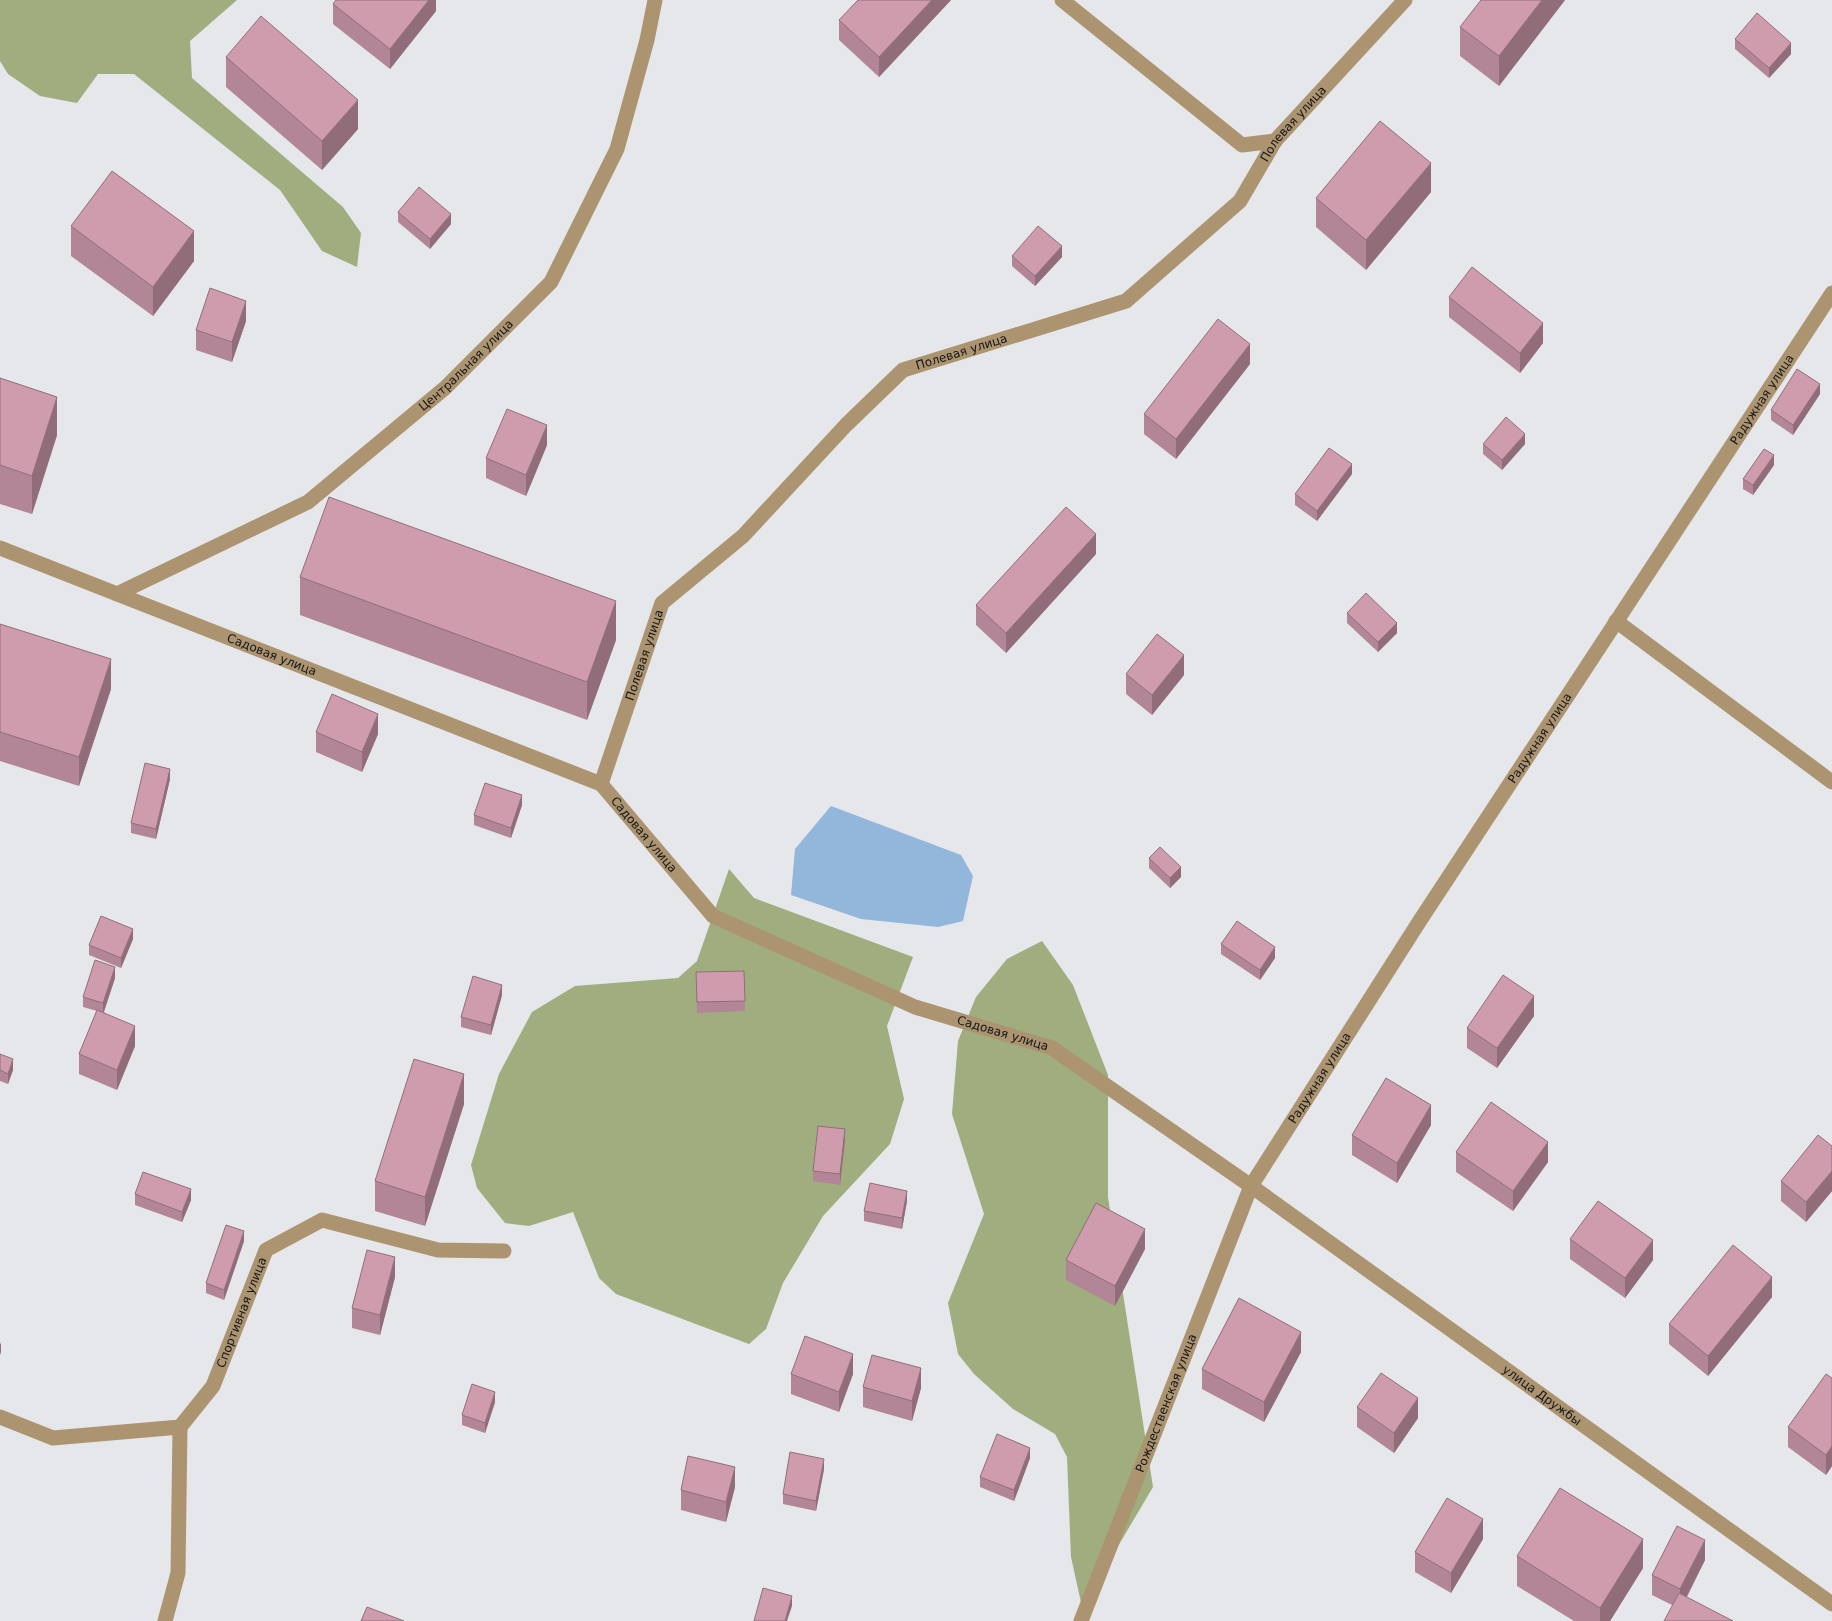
<svg xmlns="http://www.w3.org/2000/svg" width="1832" height="1621" viewBox="0 0 1832 1621" font-family="'DejaVu Sans',sans-serif">
	<style>
		.forest { fill: #9fad7f }
		.water { fill: #93b6db }
		.lines { fill: none; stroke-linecap: round; stroke-linejoin: round }
		.minor { stroke: #ac9471; stroke-width: 15 }
		.wall { fill: #b28696 }
		.shaded-wall { fill: #916d7a }
		.building { fill: #cf9cae; stroke: #916d7a }
		.labels { text-anchor: middle; stroke-width: 4; stroke-linejoin: round; paint-order: stroke }
		.street-label { font-size: 12px; fill: #141516; stroke: #f3f5f7 }
	</style>
	<rect width="100%" height="100%" fill="#e6e7ea"/>
	<g class="forest">
		<polygon points="0,0 237,0 190,41 192,78 343,207 361,233 357,267 322,251 280,190 134,74 98,74 77,103 40,96 8,74 0,61"/>
		<polygon points="729,869 754,898 913,957 887,1026 904,1099 890,1144 823,1216 783,1283 766,1329 749,1344 616,1294 599,1278 573,1212 529,1226 505,1223 477,1188 471,1165 499,1074 532,1012 575,986 678,978 697,961"/>
		<polygon points="1042,941 1073,985 1108,1075 1108,1197 1153,1487 1082,1607 1071,1557 1067,1457 1055,1434 1013,1409 974,1374 958,1354 948,1303 984,1214 952,1114 958,1041 976,997 1007,959"/>
	</g>
	<polygon class="water" points="831,806 961,855 973,876 963,921 938,927 861,919 791,895 795,849"/>
	<g class="lines">
		<g class="minor">
			<polyline points="1062,0 1242,145 1275,141"/>
			<path id="s1" d="M 0,548 L 601,784 L 713,916 L 915,1007 L 1052,1048 L 1251,1186 L 1832,1604"/>
			<path id="s2" d="M 117,594 L 308,502 L 445,388 L 551,282 L 617,149 L 647,40 L 655,0"/>
			<polyline points="1616,621 1832,782"/>
			<path id="s3" d="M 601,784 L 662,603 L 743,536 L 846,425 L 903,370 L 1126,301 L 1240,201 L 1275,141 L 1405,0"/>
			<path id="s4" d="M 0,1417 L 53,1438 L 180,1427 L 213,1386 L 266,1250 L 322,1220 L 438,1250 L 504,1251"/>
			<polyline points="165,1621 178,1573 180,1427"/>
			<path id="s5" d="M 1081,1621 L 1251,1186 L 1419,922 L 1832,293"/>
		</g>
	</g>
	<g class="wall">
		<polygon points="436,0 436,11 390,69 333,24 333,4"/>
		<polygon points="951,0 879,77 839,40 839,20"/>
		<polygon points="1565,0 1499,86 1460,56 1460,27"/>
		<polygon points="1735,39 1791,54 1769,78 1735,49"/>
		<polygon points="226,57 358,129 322,170 226,87"/>
		<polygon points="1431,192 1366,270 1316,227 1316,198"/>
		<polygon points="398,212 451,224 430,249 398,222"/>
		<polygon points="71,226 194,261 153,316 71,256"/>
		<polygon points="1012,256 1062,257 1035,286 1012,266"/>
		<polygon points="1449,297 1543,343 1520,373 1449,317"/>
		<polygon points="246,321 232,362 196,350 196,330"/>
		<polygon points="1250,364 1176,459 1144,434 1144,414"/>
		<polygon points="0,378 57,435 32,514 0,504"/>
		<polygon points="1820,394 1793,435 1771,420 1771,410"/>
		<polygon points="1483,444 1525,444 1502,470 1483,454"/>
		<polygon points="547,445 526,496 486,478 486,458"/>
		<polygon points="1774,465 1753,495 1743,489 1743,479"/>
		<polygon points="1352,474 1317,521 1295,505 1295,494"/>
		<polygon points="1096,554 1006,653 976,625 976,605"/>
		<polygon points="300,577 616,640 587,720 300,615"/>
		<polygon points="1347,613 1397,633 1378,652 1347,623"/>
		<polygon points="0,624 111,689 79,786 0,761"/>
		<polygon points="1126,674 1184,675 1152,715 1126,694"/>
		<polygon points="316,732 378,734 362,772 316,752"/>
		<polygon points="170,779 156,839 131,833 131,823"/>
		<polygon points="522,805 511,838 474,825 474,815"/>
		<polygon points="1149,858 1181,877 1170,888 1149,868"/>
		<polygon points="133,939 121,968 89,955 89,945"/>
		<polygon points="1221,944 1275,958 1260,980 1221,954"/>
		<polygon points="115,978 104,1012 135,1046 117,1090 79,1074 79,1054 97,1011 83,1007 83,997"/>
		<polygon points="696,982 745,1001 745,1011 697,1013"/>
		<polygon points="502,995 491,1035 461,1027 461,1017"/>
		<polygon points="1534,1016 1497,1068 1467,1048 1467,1028"/>
		<polygon points="0,1054 13,1070 8,1084 0,1081"/>
		<polygon points="464,1104 425,1226 375,1211 375,1181"/>
		<polygon points="1431,1125 1397,1183 1352,1155 1352,1135"/>
		<polygon points="845,1140 840,1185 813,1181 813,1171"/>
		<polygon points="1832,1146 1832,1191 1806,1222 1781,1201 1781,1181"/>
		<polygon points="1456,1152 1548,1162 1513,1211 1456,1172"/>
		<polygon points="135,1194 191,1200 182,1222 135,1205"/>
		<polygon points="907,1201 902,1229 864,1221 864,1211"/>
		<polygon points="1570,1239 1653,1260 1625,1298 1570,1259"/>
		<polygon points="244,1241 224,1300 206,1293 206,1283"/>
		<polygon points="1145,1249 1115,1306 1066,1280 1066,1260"/>
		<polygon points="395,1277 380,1335 352,1328 352,1308"/>
		<polygon points="1772,1297 1708,1376 1669,1344 1669,1324"/>
		<polygon points="1301,1352 1264,1422 1202,1389 1202,1369"/>
		<polygon points="791,1374 853,1374 839,1412 791,1394"/>
		<polygon points="1832,1378 1832,1466 1826,1475 1788,1447 1788,1427"/>
		<polygon points="863,1387 921,1388 912,1421 863,1407"/>
		<polygon points="495,1402 485,1433 462,1425 462,1415"/>
		<polygon points="1357,1407 1418,1418 1394,1453 1357,1427"/>
		<polygon points="1030,1458 1014,1501 980,1487 980,1477"/>
		<polygon points="824,1469 816,1511 783,1504 783,1494"/>
		<polygon points="735,1487 726,1522 681,1510 681,1490"/>
		<polygon points="1483,1539 1451,1593 1415,1572 1415,1552"/>
		<polygon points="1517,1556 1643,1568 1610,1621 1574,1621 1517,1586"/>
		<polygon points="1705,1560 1687,1597 1672,1605 1652,1595 1652,1575"/>
	</g>
	<g class="shaded-wall">
		<polygon points="429,0 436,0 436,11 390,69 390,49"/>
		<polygon points="932,0 951,0 879,77 879,57"/>
		<polygon points="1542,0 1565,0 1499,86 1499,56"/>
		<polygon points="1791,43 1791,54 1769,78 1769,68"/>
		<polygon points="358,100 358,129 322,170 322,141"/>
		<polygon points="1431,163 1431,192 1366,270 1366,240"/>
		<polygon points="451,214 451,224 430,249 430,239"/>
		<polygon points="194,231 194,261 153,316 153,287"/>
		<polygon points="1062,246 1062,257 1035,286 1035,276"/>
		<polygon points="246,301 246,321 232,362 232,342"/>
		<polygon points="1543,323 1543,343 1520,373 1520,353"/>
		<polygon points="1250,344 1250,364 1176,459 1176,439"/>
		<polygon points="1820,384 1820,394 1793,435 1793,425"/>
		<polygon points="57,397 57,435 32,514 32,476"/>
		<polygon points="547,425 547,445 526,496 526,475"/>
		<polygon points="1525,434 1525,444 1502,470 1502,460"/>
		<polygon points="1774,455 1774,465 1753,495 1753,485"/>
		<polygon points="1352,464 1352,474 1317,521 1317,511"/>
		<polygon points="1096,534 1096,554 1006,653 1006,633"/>
		<polygon points="616,601 616,640 587,720 587,682"/>
		<polygon points="1397,623 1397,633 1378,652 1378,642"/>
		<polygon points="1184,655 1184,675 1152,715 1152,695"/>
		<polygon points="111,659 111,689 79,786 79,757"/>
		<polygon points="378,714 378,734 362,772 362,752"/>
		<polygon points="170,769 170,779 156,839 156,829"/>
		<polygon points="522,795 522,805 511,838 511,828"/>
		<polygon points="1181,867 1181,877 1170,888 1170,878"/>
		<polygon points="133,929 133,939 121,968 121,958"/>
		<polygon points="1275,947 1275,958 1260,980 1260,970"/>
		<polygon points="115,967 115,978 103,1014 103,1003"/>
		<polygon points="502,985 502,995 491,1035 491,1025"/>
		<polygon points="1534,996 1534,1016 1497,1068 1497,1048"/>
		<polygon points="135,1026 135,1046 117,1090 117,1070"/>
		<polygon points="13,1059 13,1070 8,1084 8,1074"/>
		<polygon points="464,1074 464,1104 425,1226 425,1197"/>
		<polygon points="1431,1105 1431,1125 1397,1183 1397,1163"/>
		<polygon points="845,1129 845,1140 840,1185 840,1174"/>
		<polygon points="1548,1142 1548,1162 1513,1211 1513,1191"/>
		<polygon points="1832,1171 1832,1191 1806,1222 1806,1202"/>
		<polygon points="191,1189 191,1200 182,1222 182,1212"/>
		<polygon points="907,1191 907,1201 902,1229 902,1218"/>
		<polygon points="1145,1229 1145,1249 1115,1306 1115,1286"/>
		<polygon points="244,1231 244,1241 224,1300 224,1290"/>
		<polygon points="1653,1240 1653,1260 1625,1298 1625,1278"/>
		<polygon points="395,1257 395,1277 380,1335 380,1315"/>
		<polygon points="1772,1277 1772,1297 1708,1376 1708,1356"/>
		<polygon points="1301,1332 1301,1352 1264,1422 1264,1402"/>
		<polygon points="1,1342 1,1352 0,1355 0,1345"/>
		<polygon points="853,1354 853,1374 839,1412 839,1392"/>
		<polygon points="921,1368 921,1388 912,1421 912,1401"/>
		<polygon points="495,1392 495,1402 485,1433 485,1423"/>
		<polygon points="1418,1398 1418,1418 1394,1453 1394,1433"/>
		<polygon points="1832,1446 1832,1466 1826,1475 1826,1455"/>
		<polygon points="1030,1448 1030,1458 1014,1501 1014,1490"/>
		<polygon points="824,1459 824,1469 816,1511 816,1501"/>
		<polygon points="735,1467 735,1487 726,1522 726,1502"/>
		<polygon points="1483,1519 1483,1539 1451,1593 1451,1573"/>
		<polygon points="1643,1539 1643,1568 1610,1621 1600,1621 1600,1608"/>
		<polygon points="1705,1540 1705,1560 1680,1609 1680,1589"/>
		<polygon points="792,1596 792,1606 787,1621 785,1621"/>
	</g>
	<g class="building">
		<polygon points="336,0 429,0 390,49 333,4"/>
		<polygon points="858,0 932,0 879,57 839,20"/>
		<polygon points="1481,0 1542,0 1499,56 1460,27"/>
		<polygon points="1757,13 1791,43 1769,68 1735,39"/>
		<polygon points="261,16 358,100 322,141 226,57"/>
		<polygon points="1380,121 1431,163 1366,240 1316,198"/>
		<polygon points="112,171 194,231 153,287 71,226"/>
		<polygon points="419,187 451,214 430,239 398,212"/>
		<polygon points="1038,226 1062,246 1035,276 1012,256"/>
		<polygon points="1472,267 1543,323 1520,353 1449,297"/>
		<polygon points="210,288 246,301 232,342 196,330"/>
		<polygon points="1218,319 1250,344 1176,439 1144,414"/>
		<polygon points="1797,369 1820,384 1793,425 1771,410"/>
		<polygon points="0,378 57,397 32,476 0,465"/>
		<polygon points="507,409 547,425 526,475 486,458"/>
		<polygon points="1506,417 1525,434 1502,460 1483,444"/>
		<polygon points="1329,448 1352,464 1317,511 1295,494"/>
		<polygon points="1764,449 1774,455 1753,485 1743,479"/>
		<polygon points="329,497 616,601 587,682 300,577"/>
		<polygon points="1066,507 1096,534 1006,633 976,605"/>
		<polygon points="1366,593 1397,623 1378,642 1347,613"/>
		<polygon points="0,624 111,659 79,757 0,732"/>
		<polygon points="1157,634 1184,655 1152,695 1126,674"/>
		<polygon points="332,694 378,714 362,752 316,732"/>
		<polygon points="145,763 170,769 156,829 131,823"/>
		<polygon points="485,783 522,795 511,828 474,815"/>
		<polygon points="1160,847 1181,867 1170,878 1149,858"/>
		<polygon points="101,916 133,929 121,958 89,945"/>
		<polygon points="1237,921 1275,947 1260,970 1221,944"/>
		<polygon points="95,960 115,967 103,1003 83,997"/>
		<polygon points="744,971 745,1001 697,1002 696,972"/>
		<polygon points="1503,975 1534,996 1497,1048 1467,1028"/>
		<polygon points="473,976 502,985 491,1025 461,1017"/>
		<polygon points="97,1010 135,1026 117,1070 79,1054"/>
		<polygon points="0,1054 13,1059 8,1074 0,1070"/>
		<polygon points="414,1059 464,1074 425,1197 375,1181"/>
		<polygon points="1386,1078 1431,1105 1397,1163 1352,1135"/>
		<polygon points="1491,1102 1548,1142 1513,1191 1456,1152"/>
		<polygon points="818,1126 845,1129 840,1174 813,1171"/>
		<polygon points="1818,1135 1832,1146 1832,1171 1806,1202 1781,1181"/>
		<polygon points="143,1172 191,1189 182,1212 135,1194"/>
		<polygon points="870,1183 907,1191 902,1218 864,1211"/>
		<polygon points="1598,1201 1653,1240 1625,1278 1570,1239"/>
		<polygon points="1096,1203 1145,1229 1115,1286 1066,1260"/>
		<polygon points="226,1225 244,1231 224,1290 206,1283"/>
		<polygon points="1733,1245 1772,1277 1708,1356 1669,1324"/>
		<polygon points="367,1250 395,1257 380,1315 352,1308"/>
		<polygon points="1239,1298 1301,1332 1264,1402 1202,1369"/>
		<polygon points="805,1336 853,1354 839,1392 791,1374"/>
		<polygon points="872,1355 921,1368 912,1401 863,1387"/>
		<polygon points="1381,1373 1418,1398 1394,1433 1357,1407"/>
		<polygon points="1826,1374 1832,1378 1832,1446 1826,1455 1788,1427"/>
		<polygon points="472,1384 495,1392 485,1423 462,1415"/>
		<polygon points="997,1434 1030,1448 1014,1490 980,1477"/>
		<polygon points="790,1452 824,1459 816,1501 783,1494"/>
		<polygon points="688,1456 735,1467 726,1502 681,1490"/>
		<polygon points="1560,1488 1643,1539 1600,1608 1517,1556"/>
		<polygon points="1447,1498 1483,1519 1451,1573 1415,1552"/>
		<polygon points="1677,1526 1705,1540 1680,1589 1652,1575"/>
		<polygon points="763,1588 792,1596 785,1621 754,1621"/>
		<polygon points="1679,1593 1733,1621 1664,1621"/>
		<polygon points="367,1607 404,1621 361,1621"/>
	</g>
	<g class="labels">
		<g class="street-label">
			<text dy="4" stroke="none"><textPath href="#s3" startOffset="1006">Полевая улица</textPath></text>
			<text dy="4" stroke="none"><textPath href="#s3" startOffset="588">Полевая улица</textPath></text>
			<text dy="4" stroke="none"><textPath href="#s2" startOffset="421">Центральная улица</textPath></text>
			<text dy="4" stroke="none"><textPath href="#s5" startOffset="1405">Радужная улица</textPath></text>
			<text dy="4" stroke="none"><textPath href="#s1" startOffset="292">Садовая улица</textPath></text>
			<text dy="4" stroke="none"><textPath href="#s3" startOffset="136">Полевая улица</textPath></text>
			<text dy="4" stroke="none"><textPath href="#s5" startOffset="1000">Радужная улица</textPath></text>
			<text dy="4" stroke="none"><textPath href="#s1" startOffset="712">Садовая улица</textPath></text>
			<text dy="4" stroke="none"><textPath href="#s1" startOffset="1132">Садовая улица</textPath></text>
			<text dy="4" stroke="none"><textPath href="#s5" startOffset="595">Радужная улица</textPath></text>
			<text dy="4" stroke="none"><textPath href="#s4" startOffset="316">Спортивная улица</textPath></text>
			<text dy="4" stroke="none"><textPath href="#s1" startOffset="1784">улица Дружбы</textPath></text>
			<text dy="4" stroke="none"><textPath href="#s5" startOffset="234">Рождественская улица</textPath></text>
		</g>
	</g>
</svg>
